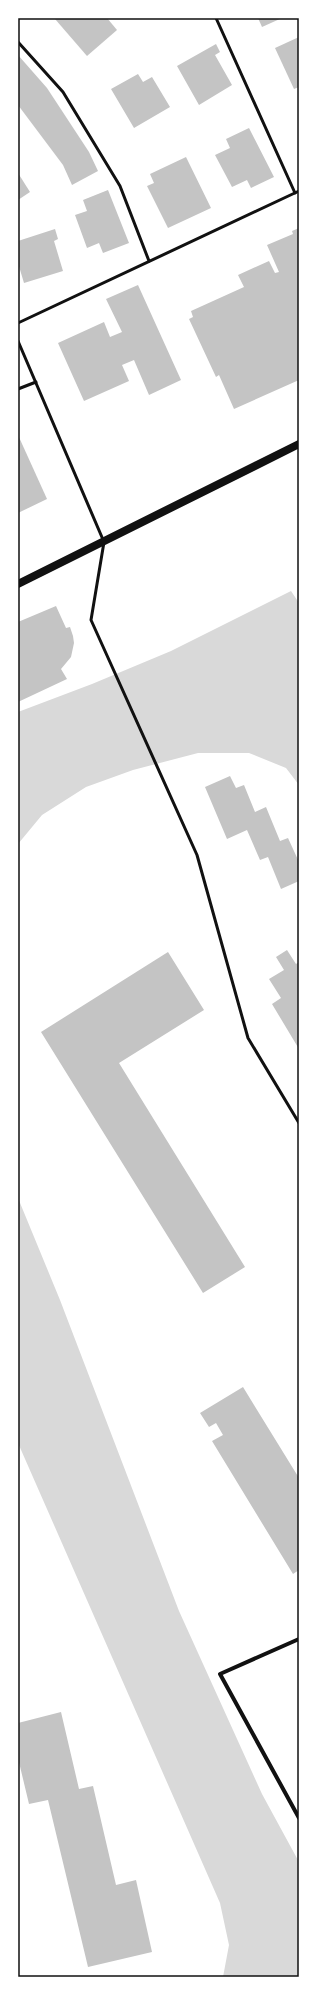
<svg xmlns="http://www.w3.org/2000/svg" width="317" height="1995" viewBox="0 0 317 1995" font-family="'PT Sans Narrow',sans-serif">
	<style>
		.water { fill: #d9d9d9 }
		.building { fill: #c4c4c4 }
		.lines { fill: none; stroke-linecap: round; stroke-linejoin: round }
		.service { stroke: #111; stroke-width: 3 }
		.minor { stroke: #111; stroke-width: 4 }
		.secondary { stroke: #111; stroke-width: 8 }
		.neatline { fill: none; stroke: #111; stroke-width: 1.5 }
	</style>
	<rect width="100%" height="100%" fill="#fff"/>
	<g class="water">
		<polygon points="291,591 299,603 299,785 286,768 249,753 198,753 133,770 86,787 42,815 18,844 18,712 92,684 171,651"/>
		<polygon points="18,1198 60,1300 179,1611 262,1794 299,1862 299,1977 223,1977 229,1945 220,1903 18,1443"/>
	</g>
	<g class="building">
		<polygon points="56,18 107,18 117,30 87,56 55,19"/>
		<polygon points="258,18 282,18 262,27"/>
		<polygon points="299,37 299,87 294,89 275,48"/>
		<polygon points="216,44 220,52 215,55 232,85 199,105 177,66"/>
		<polygon points="18,55 47,88 89,152 98,171 72,185 63,165 18,105"/>
		<polygon points="138,74 143,82 152,77 170,107 134,128 111,89"/>
		<polygon points="249,128 274,177 251,188 247,180 232,187 215,155 230,148 226,139"/>
		<polygon points="186,157 211,208 168,228 147,186 154,183 150,174"/>
		<polygon points="18,173 30,192 18,200"/>
		<polygon points="108,190 129,243 103,253 99,243 87,248 75,215 87,211 83,200"/>
		<polygon points="299,228 299,380 234,409 219,375 216,377 189,319 193,317 191,311 244,287 238,275 269,261 275,273 279,272 267,245 293,234 292,231"/>
		<polygon points="55,229 58,239 54,241 63,271 24,283 18,263 18,241"/>
		<polygon points="138,285 181,380 149,395 134,360 122,365 129,381 84,401 58,343 104,322 110,337 122,332 106,299"/>
		<polygon points="18,435 47,499 18,513"/>
		<polygon points="56,606 66,628 70,627 73,636 74,643 71,657 61,669 67,679 18,702 18,622"/>
		<polygon points="230,776 236,788 244,785 255,812 266,807 280,841 288,838 299,862 299,881 281,889 268,857 260,860 247,830 227,839 205,787"/>
		<polygon points="287,950 296,964 299,962 299,1049 272,1004 281,998 269,979 284,970 276,957"/>
		<polygon points="168,952 204,1010 119,1063 245,1267 203,1293 41,1032"/>
		<polygon points="243,1387 299,1478 299,1570 293,1574 212,1441 223,1435 216,1423 209,1427 200,1413"/>
		<polygon points="61,1712 79,1789 93,1786 116,1885 136,1880 152,1952 88,1967 48,1800 29,1804 18,1758 18,1723"/>
	</g>
	<g class="lines">
		<g class="service">
			<polyline points="216,18 295,193"/>
			<polyline points="18,42 63,92 120,186 149,261"/>
			<polyline points="18,323 299,191"/>
			<polyline points="18,341 104,542 91,620 197,855 248,1038 299,1123"/>
			<polyline points="18,389 36,382"/>
		</g>
		<polyline class="minor" points="299,1639 220,1674 299,1818"/>
		<polyline class="secondary" points="18,584 299,444"/>
	</g>
	<rect width="317" height="1995" fill="none" stroke="#ffffff" stroke-width="38"/>
	<rect x="19" y="19" width="279" height="1957" class="neatline"/>
</svg>
